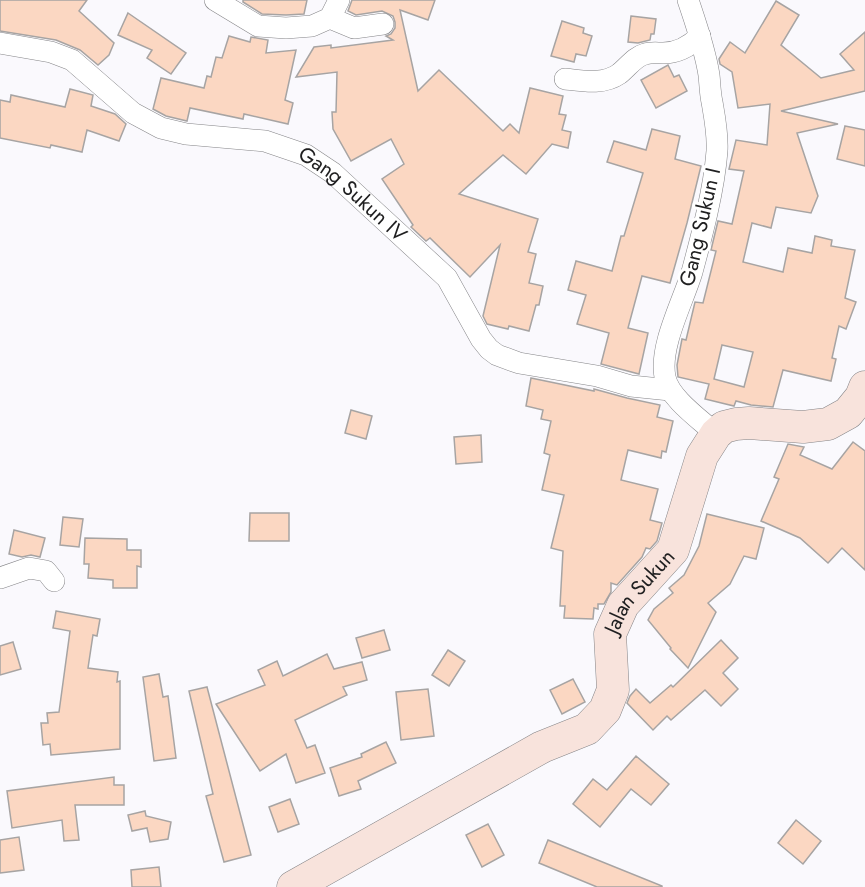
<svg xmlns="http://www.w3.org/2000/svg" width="865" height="887" viewBox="0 0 865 887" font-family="Jost,sans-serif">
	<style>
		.building { fill: #fbd7c2; stroke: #a7a4a3; stroke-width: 1.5; fill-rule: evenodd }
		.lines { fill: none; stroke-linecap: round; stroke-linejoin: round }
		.street-casing { stroke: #858588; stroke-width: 22 }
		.secondary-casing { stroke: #858588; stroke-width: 33 }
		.street { stroke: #fff; stroke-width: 21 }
		.secondary { stroke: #f8e3dc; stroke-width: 32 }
		.labels { text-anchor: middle; stroke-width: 6; stroke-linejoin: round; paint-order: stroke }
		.street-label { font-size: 21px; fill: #202021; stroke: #fff }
	</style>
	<rect width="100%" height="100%" fill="#faf9fd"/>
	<g class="building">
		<polygon points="0,0 87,0 79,11 114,43 109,55 98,65 80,50 56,40 0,31"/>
		<polygon points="243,0 307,0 304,14 286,15 262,14 243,2"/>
		<polygon points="352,0 435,0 428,20 400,10 418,91 439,70 503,131 510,124 519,133 530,88 563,96 559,114 566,115 562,130 571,132 568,148 552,144 526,174 503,155 459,194 538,219 528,252 536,254 529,283 543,286 539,305 536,305 529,331 509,326 508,329 487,324 483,316 500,245 470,277 430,238 426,241 411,227 413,225 382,179 404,164 391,139 351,161 333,129 332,112 336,112 337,72 296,77 314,47 331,45 331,48 393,40 386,36 391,34 395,28 395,22 393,16 382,11 356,15 348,11"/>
		<path d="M 776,1 L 799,15 L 781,45 L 821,78 L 854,70 L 840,54 L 865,32 L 865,91 L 781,111 L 838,124 L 797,133 L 818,196 L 811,213 L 776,207 L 771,228 L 752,223 L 743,262 L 783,272 L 788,248 L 812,253 L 815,236 L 832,240 L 831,246 L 855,250 L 845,298 L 856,302 L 846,329 L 839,326 L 832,358 L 836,359 L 831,381 L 783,370 L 773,407 L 751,405 L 736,401 L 734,406 L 705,399 L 709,384 L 678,377 L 677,365 L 682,339 L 686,340 L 695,302 L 703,303 L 716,251 L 711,250 L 718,221 L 732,224 L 744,171 L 729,169 L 736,140 L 767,145 L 770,104 L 738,108 L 732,72 L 720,64 L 719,59 L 730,42 L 745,53 ZM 722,345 L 753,352 L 744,387 L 714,379 Z"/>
		<polygon points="128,13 186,53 171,74 147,58 152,50 118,35"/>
		<polygon points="631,16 656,19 654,34 651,34 650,40 638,43 628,42"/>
		<polygon points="562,21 584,28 583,33 592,36 586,56 576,54 574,62 551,56"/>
		<polygon points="229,36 250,42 251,37 268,40 266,53 296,50 285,100 293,103 288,124 244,114 243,119 190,108 187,121 166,116 153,109 161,78 204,88 207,76 211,77 216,57 222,58"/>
		<polygon points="668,65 674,77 679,75 687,91 656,108 641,80"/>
		<polygon points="70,89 93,95 91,106 115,114 126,124 119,141 87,130 82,152 51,145 50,148 0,138 0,100 10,102 11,95 65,107"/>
		<polygon points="845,126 865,130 865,166 837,159"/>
		<polygon points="652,129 680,136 675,159 701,166 687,223 670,283 642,276 628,328 648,333 639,374 601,364 609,333 577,324 586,295 568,290 576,261 612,271 621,236 624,236 643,173 607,162 614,141 646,150"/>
		<polygon points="531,378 594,391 594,389 627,398 660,405 657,417 673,421 666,452 662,451 661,458 628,450 621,480 658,489 650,520 662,523 657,541 650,549 646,548 642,557 617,585 611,583 611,592 604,604 598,604 598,609 594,608 593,619 564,618 565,606 560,606 563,551 551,548 564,495 542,490 550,455 544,453 551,421 541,419 543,410 526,406"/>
		<polygon points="351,410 372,416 366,439 345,433"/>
		<polygon points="481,435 482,462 456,464 454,437"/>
		<polygon points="853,442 865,451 865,570 842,548 828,563 800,538 761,521 779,479 774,477 788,444 804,447 800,455 832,469"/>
		<polygon points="250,513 289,513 289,541 249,541"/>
		<polygon points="707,514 764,528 756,559 744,556 730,584 708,603 716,612 688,668 670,649 671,648 648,620 654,609 673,593 669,588 684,575 699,546"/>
		<polygon points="63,517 83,519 79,547 60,545"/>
		<polygon points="14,530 45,538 40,557 31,555 22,557 9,554"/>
		<polygon points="85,538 127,539 127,550 141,550 141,567 137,566 137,588 113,588 113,580 88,578 89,564 84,564"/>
		<polygon points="56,611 100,619 97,636 93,635 88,668 118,672 117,682 120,681 120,749 51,755 50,744 43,745 41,723 48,723 47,713 59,712 70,631 53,628"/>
		<polygon points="384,630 390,650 362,658 356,638"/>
		<polygon points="721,640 738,658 723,673 738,689 721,706 705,690 671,720 667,716 653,730 627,703 630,696 636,689 650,703 671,685 673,687"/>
		<polygon points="13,642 21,669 0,675 0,646"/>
		<polygon points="448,650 465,661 449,686 432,675"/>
		<polygon points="327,654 334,669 362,662 367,680 343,687 347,695 295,720 307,748 315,745 325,773 296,783 286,754 260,771 216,704 265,685 258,670 277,661 283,676"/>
		<polygon points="159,674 163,697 168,696 176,758 154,761 143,677"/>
		<polygon points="573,679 585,702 562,714 550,690"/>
		<polygon points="207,687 251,855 224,862 206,796 213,794 189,691"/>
		<polygon points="428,689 434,736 401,740 396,692"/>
		<polygon points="386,742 396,763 358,781 361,789 339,796 330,768 362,757 361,754"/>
		<polygon points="636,756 669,784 651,805 631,789 600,827 573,804 593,779 607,790"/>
		<polygon points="114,777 114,785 124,785 124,805 75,805 79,840 64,841 62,820 12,828 7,791"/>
		<polygon points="290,799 299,824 278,832 269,807"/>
		<polygon points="145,811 146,816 171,822 168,839 150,842 147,828 132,831 128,815"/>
		<polygon points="796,820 821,841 803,864 778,843"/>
		<polygon points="488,824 504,855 482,867 466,835"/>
		<polygon points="19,837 24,870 0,873 0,840"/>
		<polygon points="548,840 662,886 662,887 597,887 539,863"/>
		<polygon points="159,867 161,887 132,887 131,870"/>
	</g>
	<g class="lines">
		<defs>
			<g id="street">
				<polyline points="215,0 258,26 286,28 312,26 330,18 354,28 383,24"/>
				<path d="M 688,0 C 696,24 705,49 709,75 C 710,84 710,93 712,102 C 715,119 718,134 717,151 C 714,190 702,235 692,272 C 683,302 659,346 665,377 C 669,398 701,420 716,434"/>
				<polyline points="330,18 339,0"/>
				<path id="s1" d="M 0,43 L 51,52 L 72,60 L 133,113 L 161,128 L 186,134 L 265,141 L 306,155 L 333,173 L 447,278 L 481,339 L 489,349 L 497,355 L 519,363 L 597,376 L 631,386 L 670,390"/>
				<path d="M 565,79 C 583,81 603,85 619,74 C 628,67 634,57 645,54 C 651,52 657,53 663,53 C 679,53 690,46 700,36"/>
				<polyline points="0,578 29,568 46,571 54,581"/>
			</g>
			<g id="secondary">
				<path id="s2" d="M 293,887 L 542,747 L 587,729 L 605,710 L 613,690 L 610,634 L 623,605 L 673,550 L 702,456 L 716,434 L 724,427 L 736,424 L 749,423 L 803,427 L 828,424 L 848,413 L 861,397 L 865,387"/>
			</g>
		</defs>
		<use href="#street" class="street-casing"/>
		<use href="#secondary" class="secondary-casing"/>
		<use href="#street" class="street"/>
		<use href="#secondary" class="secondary"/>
	</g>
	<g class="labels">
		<g class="street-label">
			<text dy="7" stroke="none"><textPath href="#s1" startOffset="396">Gang Sukun IV</textPath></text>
			<text transform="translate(700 227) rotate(-77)" y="7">Gang Sukun I</text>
			<text dy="7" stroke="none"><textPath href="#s2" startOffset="490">Jalan Sukun</textPath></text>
		</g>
	</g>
</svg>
